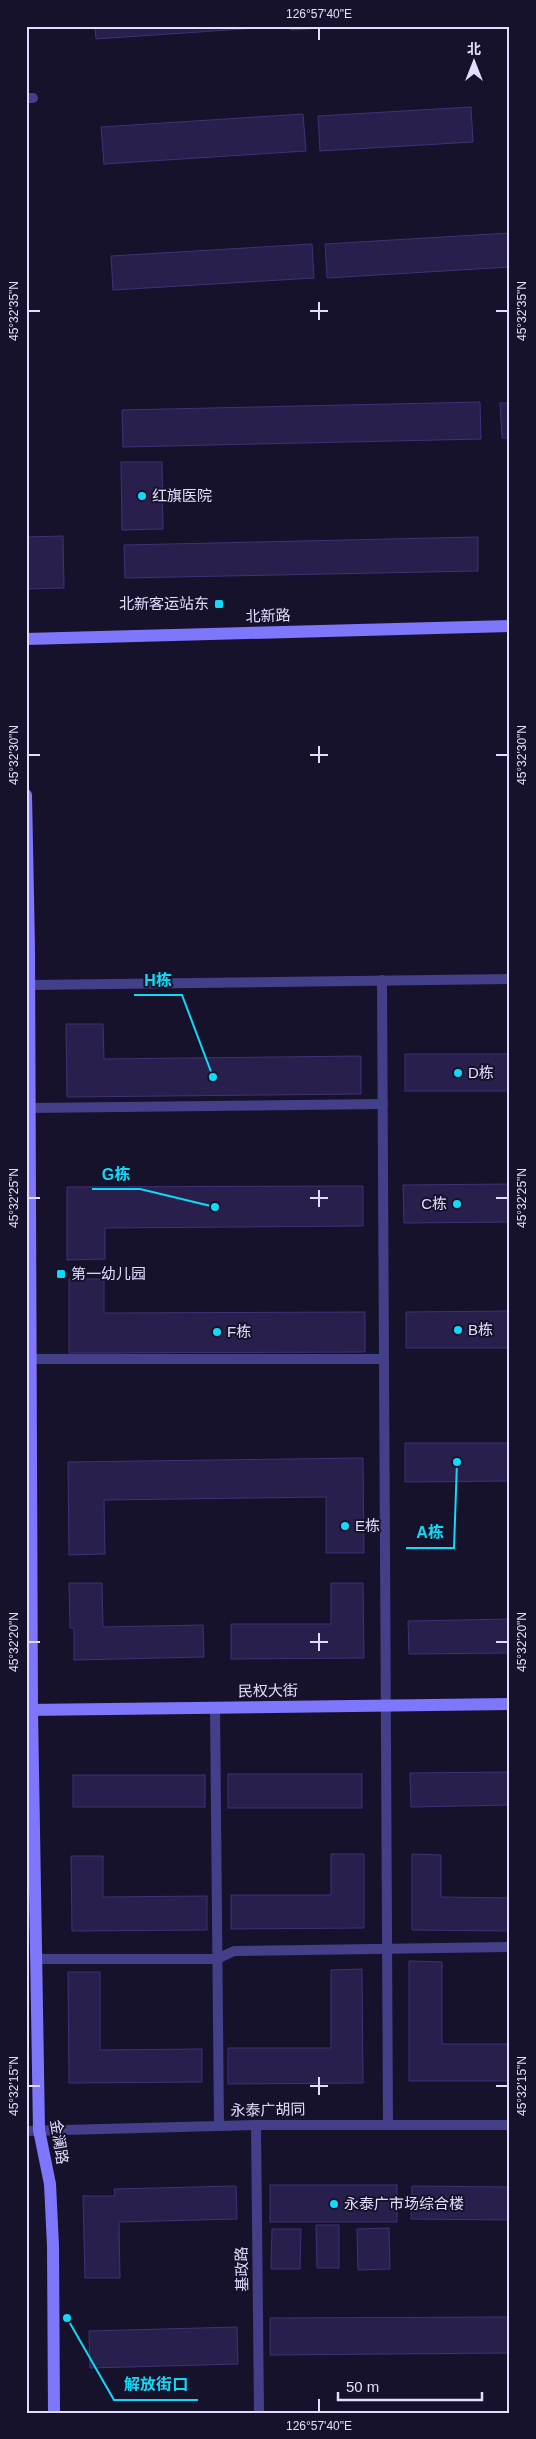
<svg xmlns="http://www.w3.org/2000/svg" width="536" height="2439" viewBox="0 0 536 2439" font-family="Helvetica,'Noto Sans SC',sans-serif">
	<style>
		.building { fill: #291f4c; stroke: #413177 }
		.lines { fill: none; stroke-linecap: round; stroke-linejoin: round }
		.lane { stroke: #433f88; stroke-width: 10 }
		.secondary { stroke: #7e77fb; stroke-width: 12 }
		.ticks { fill: none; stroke: #e2ddfe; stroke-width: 2 }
		.poi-dot { fill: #0fdaf8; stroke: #17122b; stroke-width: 2 }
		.labels { text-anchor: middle; stroke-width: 4; stroke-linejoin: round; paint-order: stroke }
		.poi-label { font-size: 15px; fill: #e2ddfe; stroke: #17122b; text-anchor: start }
		.street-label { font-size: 15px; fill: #e2ddfe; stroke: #17122b }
		.leader { fill: none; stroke: #0fdaf8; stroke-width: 2 }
		.callout-dot { fill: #0fdaf8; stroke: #17122b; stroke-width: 2 }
		.callout-label { font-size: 16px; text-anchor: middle; font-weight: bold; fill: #0fdaf8; stroke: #17122b; stroke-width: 4; stroke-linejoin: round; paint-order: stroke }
		.neatline { fill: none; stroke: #e2ddfe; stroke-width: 2 }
		.ticks-label { font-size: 12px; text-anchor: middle; fill: #e2ddfe }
	</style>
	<rect width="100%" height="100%" fill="#17122b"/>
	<g class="building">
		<polygon points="95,26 256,26 257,28 96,39"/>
		<polygon points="290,26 353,26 291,30"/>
		<polygon points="471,107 473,142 320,151 318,116"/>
		<polygon points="303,114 306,151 104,164 101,127"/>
		<polygon points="510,233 510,267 327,278 325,244"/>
		<polygon points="312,244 314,278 113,290 111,256"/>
		<polygon points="480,402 481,439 123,447 122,410"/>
		<polygon points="500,403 510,403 510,438 502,438"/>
		<polygon points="121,462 162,462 163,529 122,530"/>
		<polygon points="63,536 64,588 26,589 26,537"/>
		<polygon points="478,537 478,571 125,578 124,545"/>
		<polygon points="66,1024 103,1024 104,1059 361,1056 361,1094 67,1097"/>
		<rect x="405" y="1054" width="105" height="37"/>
		<polygon points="510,1184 510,1222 404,1223 403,1185"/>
		<polygon points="363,1186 363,1226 105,1228 105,1259 67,1260 67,1187"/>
		<polygon points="69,1279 104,1279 104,1313 365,1312 365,1352 69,1353"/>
		<polygon points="510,1311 510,1348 406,1348 406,1312"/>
		<polygon points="405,1443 510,1443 510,1481 405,1482"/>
		<polygon points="363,1458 364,1553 326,1553 326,1497 104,1500 105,1554 69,1555 68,1462"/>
		<polygon points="69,1583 102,1583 103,1627 203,1625 204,1657 74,1660 74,1628 70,1628"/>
		<polygon points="331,1583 363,1583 364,1658 231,1659 231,1624 331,1624"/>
		<polygon points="510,1619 510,1653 409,1654 408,1621"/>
		<polygon points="510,1772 510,1805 411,1807 410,1773"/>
		<rect x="228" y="1774" width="134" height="34"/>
		<rect x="73" y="1775" width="132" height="32"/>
		<polygon points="331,1854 364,1854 364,1928 231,1929 231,1895 331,1895"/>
		<polygon points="412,1854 441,1855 441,1897 510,1898 510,1931 412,1930"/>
		<polygon points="71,1856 103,1856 103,1897 207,1896 207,1930 72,1931"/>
		<polygon points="409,1961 442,1962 442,2044 510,2044 510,2081 409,2081"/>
		<polygon points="362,1969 363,2083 228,2084 228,2048 331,2048 331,1970"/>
		<polygon points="68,1972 100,1972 100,2050 202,2049 202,2082 69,2083"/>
		<rect x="270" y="2185" width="127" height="37"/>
		<polygon points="236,2186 237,2219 119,2222 120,2278 85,2278 83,2196 115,2196 114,2189"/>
		<polygon points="412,2186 510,2187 510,2220 411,2219"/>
		<polygon points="316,2225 339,2225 339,2268 317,2268"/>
		<polygon points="389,2228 390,2269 358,2270 357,2229"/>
		<polygon points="272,2229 301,2229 300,2269 271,2269"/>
		<polygon points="510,2317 510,2353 270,2355 270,2318"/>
		<polygon points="237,2327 238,2364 90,2368 89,2331"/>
	</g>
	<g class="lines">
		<g class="lane">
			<polyline points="26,98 33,98"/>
			<polyline points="382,980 388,2125"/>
			<polyline points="30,985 510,979"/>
			<polyline points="30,1108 383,1104"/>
			<polyline points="31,1359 384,1359"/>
			<polyline points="215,1708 219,2126"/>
			<polyline points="36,1959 217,1959 234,1951 510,1947"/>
			<polyline points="256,2125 259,2413"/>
			<polyline points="26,2131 256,2125 510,2125"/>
		</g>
		<g class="secondary">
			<polyline points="26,639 510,626"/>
			<polyline points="26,795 29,947 32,1710 39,2130 50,2184 53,2246 54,2413"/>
			<polyline points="26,1710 510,1704"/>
		</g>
	</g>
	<path class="ticks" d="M 319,28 L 319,40M 319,302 L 319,320M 28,311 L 40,311M 310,311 L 328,311M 496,311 L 508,311M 319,746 L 319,763M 28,755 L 40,755M 310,755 L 328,755M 496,755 L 508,755M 319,1190 L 319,1207M 28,1198 L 40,1198M 310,1198 L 328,1198M 496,1198 L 508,1198M 319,1633 L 319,1651M 28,1642 L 40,1642M 310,1642 L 328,1642M 496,1642 L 508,1642M 319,2077 L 319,2095M 28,2086 L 40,2086M 310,2086 L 328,2086M 496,2086 L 508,2086M 319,2399 L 319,2412"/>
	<g class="poi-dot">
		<circle cx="142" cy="496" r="5"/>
		<rect x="214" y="599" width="10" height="10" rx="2.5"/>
		<circle cx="458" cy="1073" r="5"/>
		<circle cx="457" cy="1204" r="5"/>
		<rect x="56" y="1269" width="10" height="10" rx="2.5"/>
		<circle cx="458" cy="1330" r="5"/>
		<circle cx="217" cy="1332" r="5"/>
		<circle cx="345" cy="1526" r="5"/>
		<circle cx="334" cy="2204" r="5"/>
	</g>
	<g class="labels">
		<g class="poi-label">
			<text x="152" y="501">红旗医院</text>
			<text x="209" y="609" text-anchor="end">北新客运站东</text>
			<text x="468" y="1078">D栋</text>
			<text x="447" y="1209" text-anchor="end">C栋</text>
			<text x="71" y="1279">第一幼儿园</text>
			<text x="468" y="1335">B栋</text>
			<text x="227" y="1337">F栋</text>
			<text x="355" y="1531">E栋</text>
			<text x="344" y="2209">永泰广市场综合楼</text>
		</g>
		<g class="street-label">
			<text transform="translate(268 616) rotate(-2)" y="5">北新路</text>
			<text transform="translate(268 1691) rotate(-1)" y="5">民权大街</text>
			<text transform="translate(268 2110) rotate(-1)" y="5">永泰广胡同</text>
			<text transform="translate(59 2142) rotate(81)" y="5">金澜路</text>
			<text transform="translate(242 2269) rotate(-91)" y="5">基政路</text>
		</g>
	</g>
	<path class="leader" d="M213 1077L182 995H134M215 1207L140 1189H92M457 1462L454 1548H406M67 2318L114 2400H198"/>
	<g class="callout-dot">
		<circle cx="213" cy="1077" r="5"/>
		<circle cx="215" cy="1207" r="5"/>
		<circle cx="457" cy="1462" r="5"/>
		<circle cx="67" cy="2318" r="5"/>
	</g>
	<g class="callout-label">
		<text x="158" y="986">H栋</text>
		<text x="116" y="1180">G栋</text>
		<text x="430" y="1538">A栋</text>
		<text x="156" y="2390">解放街口</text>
	</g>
	<rect width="536" height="2439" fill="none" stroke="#17122b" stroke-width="55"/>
	<g transform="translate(474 62)" stroke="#17122b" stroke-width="4" paint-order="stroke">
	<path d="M0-4L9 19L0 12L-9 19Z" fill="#e2ddfe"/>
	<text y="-8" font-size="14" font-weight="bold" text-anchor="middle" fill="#e2ddfe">北</text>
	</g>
	<path d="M338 2392v8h144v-8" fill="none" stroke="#e2ddfe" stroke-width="2.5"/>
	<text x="346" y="2392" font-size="15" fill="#e2ddfe" stroke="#17122b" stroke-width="4" paint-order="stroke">50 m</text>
	<rect x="28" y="28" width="480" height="2384" class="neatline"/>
	<g class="ticks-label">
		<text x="319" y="18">126°57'40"E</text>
		<text transform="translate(14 311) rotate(-90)" y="4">45°32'35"N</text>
		<text transform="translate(522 311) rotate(-90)" y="4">45°32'35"N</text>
		<text transform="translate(14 755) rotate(-90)" y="4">45°32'30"N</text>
		<text transform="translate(522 755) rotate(-90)" y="4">45°32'30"N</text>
		<text transform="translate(14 1198) rotate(-90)" y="4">45°32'25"N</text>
		<text transform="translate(522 1198) rotate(-90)" y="4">45°32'25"N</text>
		<text transform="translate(14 1642) rotate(-90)" y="4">45°32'20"N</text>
		<text transform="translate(522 1642) rotate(-90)" y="4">45°32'20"N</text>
		<text transform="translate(14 2086) rotate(-90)" y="4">45°32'15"N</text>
		<text transform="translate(522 2086) rotate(-90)" y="4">45°32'15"N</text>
		<text x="319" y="2430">126°57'40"E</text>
	</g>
</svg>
